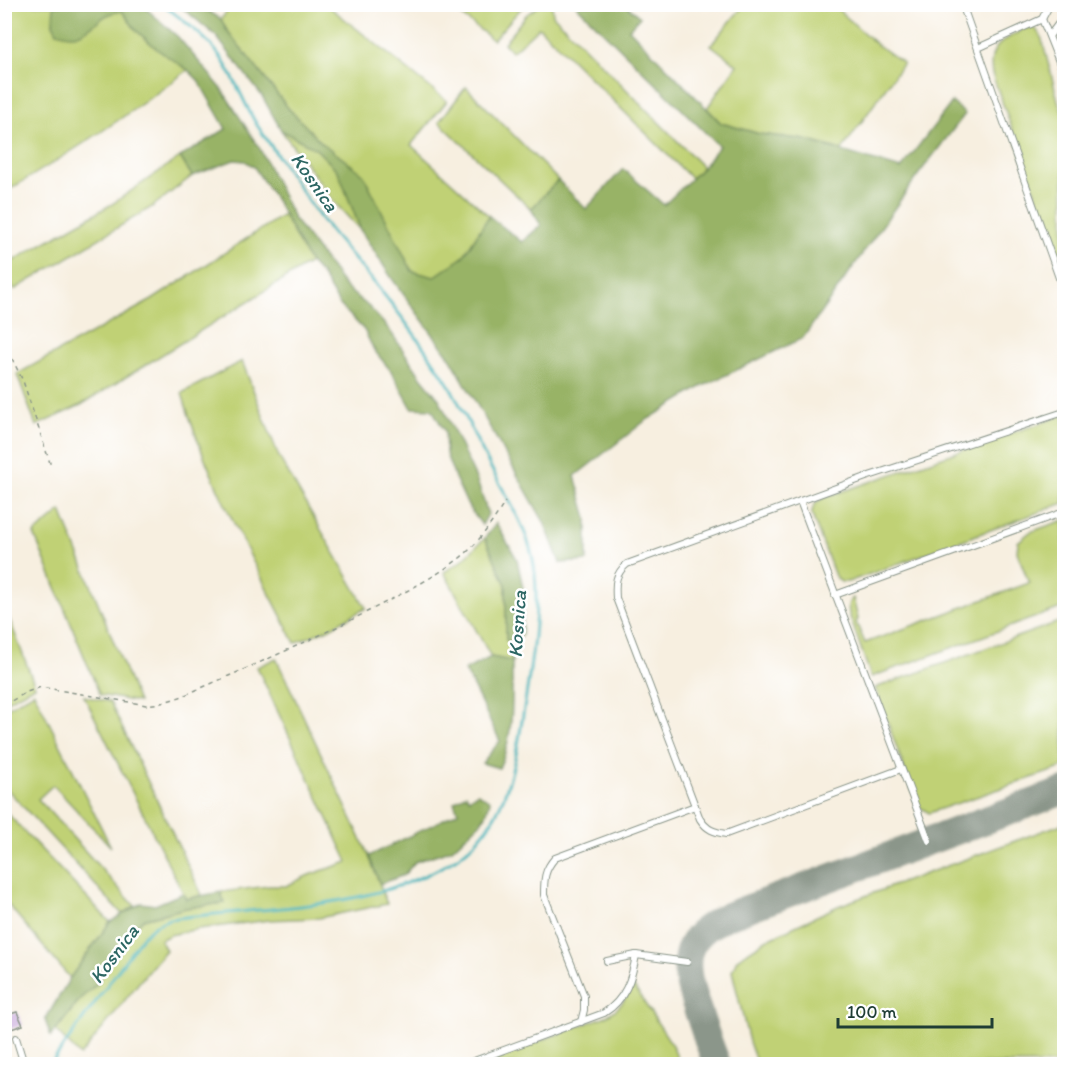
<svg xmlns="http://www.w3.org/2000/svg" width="1069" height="1069" viewBox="0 0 1069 1069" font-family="Itim,sans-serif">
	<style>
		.green { fill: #c0d174; stroke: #708754; stroke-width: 1.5 }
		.forest { fill: #98b366; stroke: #5c784d; stroke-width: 1.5 }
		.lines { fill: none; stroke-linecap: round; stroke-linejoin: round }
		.stream { stroke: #43b3b9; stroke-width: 3 }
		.taxiway { stroke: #8b968a; stroke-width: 28 }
		.building { fill: #c8a9db }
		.lane-casing { stroke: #8b968a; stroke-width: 8 }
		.path { stroke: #8b968a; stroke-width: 1.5; stroke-dasharray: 4.5 4.5; stroke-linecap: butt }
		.lane { stroke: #fff; stroke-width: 6 }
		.labels { text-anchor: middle; stroke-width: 5; stroke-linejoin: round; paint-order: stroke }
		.water-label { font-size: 20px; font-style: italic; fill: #2c6663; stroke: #fff }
	</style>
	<rect width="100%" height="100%" fill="#fff"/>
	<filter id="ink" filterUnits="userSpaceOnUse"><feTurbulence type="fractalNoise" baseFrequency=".0167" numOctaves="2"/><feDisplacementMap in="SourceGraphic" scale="12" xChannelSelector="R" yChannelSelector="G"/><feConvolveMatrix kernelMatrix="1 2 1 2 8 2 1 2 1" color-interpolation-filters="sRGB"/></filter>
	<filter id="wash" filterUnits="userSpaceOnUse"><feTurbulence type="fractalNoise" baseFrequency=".008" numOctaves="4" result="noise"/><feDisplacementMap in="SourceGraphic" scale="24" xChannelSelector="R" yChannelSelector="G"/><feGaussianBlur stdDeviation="1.35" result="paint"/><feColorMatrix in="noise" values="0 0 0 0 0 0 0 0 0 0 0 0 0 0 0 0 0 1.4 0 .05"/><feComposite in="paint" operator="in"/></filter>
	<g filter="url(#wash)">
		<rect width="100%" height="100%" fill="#f7efe0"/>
		<g class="green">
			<path d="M 4,5 L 54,5 L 53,24 L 96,22 L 110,12 L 122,11 L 136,30 L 158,50 L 188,70 C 130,114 68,155 5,192 Z"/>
			<polygon points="232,5 327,5 447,101 411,145 489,216 463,257 434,277 412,272 363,174 322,143 288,108 226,29 221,19"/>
			<polygon points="448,5 524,5 493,40"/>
			<polygon points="540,5 552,5 553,15 703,167 691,178 539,27 512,52 504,43 526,15"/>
			<polygon points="744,5 833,5 876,44 903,63 842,150 806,140 760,134 721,123 707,108 737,65 711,45"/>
			<path d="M 1026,28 L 1035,28 L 1041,36 L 1059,104 L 1064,115 L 1064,272 L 992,74 C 987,45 1004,40 1026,28 Z"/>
			<polygon points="466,87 558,180 531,209 439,122"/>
			<polygon points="281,130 316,149 338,171 361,231 335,203"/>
			<polygon points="180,157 192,176 152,207 14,290 5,276 4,266 112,204"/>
			<polygon points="283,215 310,263 81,405 36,426 17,374 152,300"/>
			<path d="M 242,361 L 279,457 L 366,608 L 328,629 L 295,643 C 254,562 207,480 182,393 Z"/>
			<path d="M 1064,415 L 1064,503 L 848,582 L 841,582 L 835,576 L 812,515 C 812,506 815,503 823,498 Z"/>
			<polygon points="61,511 138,702 100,695 34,534"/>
			<path d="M 1064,520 L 1064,607 L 871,677 L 849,614 C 848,607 847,602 853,598 L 858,619 L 856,622 L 865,643 L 1029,583 L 1017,552 L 1018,542 L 1030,532 Z"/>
			<polygon points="485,538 506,585 506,640 512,642 512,661 491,657 444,572 460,562"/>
			<polygon points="5,608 35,686 5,702 4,702"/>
			<polygon points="1064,620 1064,767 929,813 918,806 875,688"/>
			<path d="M 276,658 L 369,856 L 387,904 L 319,918 L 270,920 L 198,929 L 170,935 L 160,940 L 166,950 C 136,984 110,1021 80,1056 L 56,1031 L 81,998 L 97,984 L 119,945 L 143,919 L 186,908 L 225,903 L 220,892 L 269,886 L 286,886 L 309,875 L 348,862 L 257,667 Z"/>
			<polygon points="34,692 111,847 53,785 38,799 135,906 122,914 5,787 5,709"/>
			<polygon points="84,696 110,702 202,895 186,899"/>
			<polygon points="4,810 110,922 70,978 5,901"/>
			<polygon points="1064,823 1064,1064 757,1064 749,1042 732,971 737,959 766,940 838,906"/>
			<path d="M 632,984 L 671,1043 L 680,1064 L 478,1064 L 606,1016 C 620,1008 626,1000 632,984 Z"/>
		</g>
		<g class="forest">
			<path d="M 54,5 L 142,5 L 178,37 L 221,88 L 260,149 L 294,219 L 346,288 L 368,306 L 388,328 L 421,377 L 439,399 L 477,481 L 488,514 L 482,525 L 468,506 L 455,478 L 446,454 L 445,432 L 432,409 L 412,408 L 391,371 L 374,350 L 364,330 L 339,304 L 321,274 L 310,263 L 277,202 L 254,167 L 245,161 L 234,160 L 192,176 L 180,157 L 226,129 L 198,80 L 188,70 L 158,50 L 136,30 L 122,11 C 101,13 97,26 80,33 C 73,37 64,34 57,32 L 53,24 Z"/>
			<polygon points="179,5 199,5 221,19 226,29 288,108 322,143 363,174 412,271 434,277 463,257 489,216 522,242 541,225 531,209 558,180 586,209 623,169 664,205 703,167 719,146 576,5 626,5 640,17 629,29 721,123 760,134 806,140 901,169 952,102 965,114 918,175 803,338 701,387 645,421 575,476 587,518 587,561 560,563 544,522 451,359 393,280 361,231 338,171 316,149 281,130 262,96 216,36"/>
			<polygon points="496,523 517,559 523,588 522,635 512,642 506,640 506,585 485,538"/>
			<path d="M 491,657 L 512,661 C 512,697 515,735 499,768 L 482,763 L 500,741 L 465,670 Z"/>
			<polygon points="478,793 490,801 486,815 480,823 452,849 415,862 404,875 380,884 369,856 458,812 454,802 466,794 469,798"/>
			<polygon points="220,892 225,903 186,908 143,919 119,945 97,984 81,998 51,1036 45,1020 70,978 110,922 141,903 155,905 183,893 186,899"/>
		</g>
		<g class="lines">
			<path class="stream" d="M 51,1064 L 142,937 L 154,926 L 169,919 C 263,906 377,912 458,857 C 503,826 514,772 522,721 C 529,677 541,610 534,566 C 529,530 507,498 490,466 C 473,436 462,403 442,374 C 423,346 403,317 381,291 C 361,266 338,242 319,216 C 298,186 277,155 257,125 C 242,101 234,73 216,51 C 202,33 180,19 163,4"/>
			<path class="taxiway" d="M 717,1064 C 710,1047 704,1029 698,1011 C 681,964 679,937 730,915 L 1064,791"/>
		</g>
		<g id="blocks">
			<polygon class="building" points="17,1012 23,1025 5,1031 4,1016"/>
		</g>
	</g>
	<g filter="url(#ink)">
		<use href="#blocks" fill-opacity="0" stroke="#8b968a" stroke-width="1.5"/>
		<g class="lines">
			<defs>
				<g id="lane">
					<polyline points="962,4 1064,292"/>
					<polyline points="1042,19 1064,74"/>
					<polyline points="1050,35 1059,23 1064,20"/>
					<polyline points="978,48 1042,19 1050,4"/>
					<polyline points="800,501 929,841"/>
					<polyline points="835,595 1064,512"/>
					<path d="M 901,769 L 726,834 C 714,832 707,830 700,819 L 616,598 C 615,583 615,574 627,564 L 866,477 L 1064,412"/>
					<polyline points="607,961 636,955 687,962"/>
					<path d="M 581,1022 L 584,1010 L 584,996 L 544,895 C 544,880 544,870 555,858 L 695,806"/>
					<polyline points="16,1038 24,1064"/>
					<path d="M 466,1064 L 604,1013 C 625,1000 632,979 636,955"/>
				</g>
			</defs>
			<use href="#lane" class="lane-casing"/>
			<g class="path">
				<polyline points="4,342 23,381 51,466"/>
				<path d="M 4,705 L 27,692 L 41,687 L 146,705 L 161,703 L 180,697 C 250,667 320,637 388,601 C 414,587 444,572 466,553 C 482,538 494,520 505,502"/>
			</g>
			<use href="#lane" class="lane"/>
		</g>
	</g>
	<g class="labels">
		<g class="water-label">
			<text transform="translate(315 182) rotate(55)" y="7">Kosnica</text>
			<text transform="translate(517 624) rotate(-86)" y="7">Kosnica</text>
			<text transform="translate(114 954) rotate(-53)" y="7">Kosnica</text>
		</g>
	</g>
	<rect width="1069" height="1069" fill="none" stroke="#fff" stroke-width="24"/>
	<path d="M838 1018v9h154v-9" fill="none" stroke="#1f3d34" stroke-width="3"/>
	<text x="847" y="1018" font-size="18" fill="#1f3d34" stroke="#ffffff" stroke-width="4.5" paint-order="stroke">100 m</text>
</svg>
